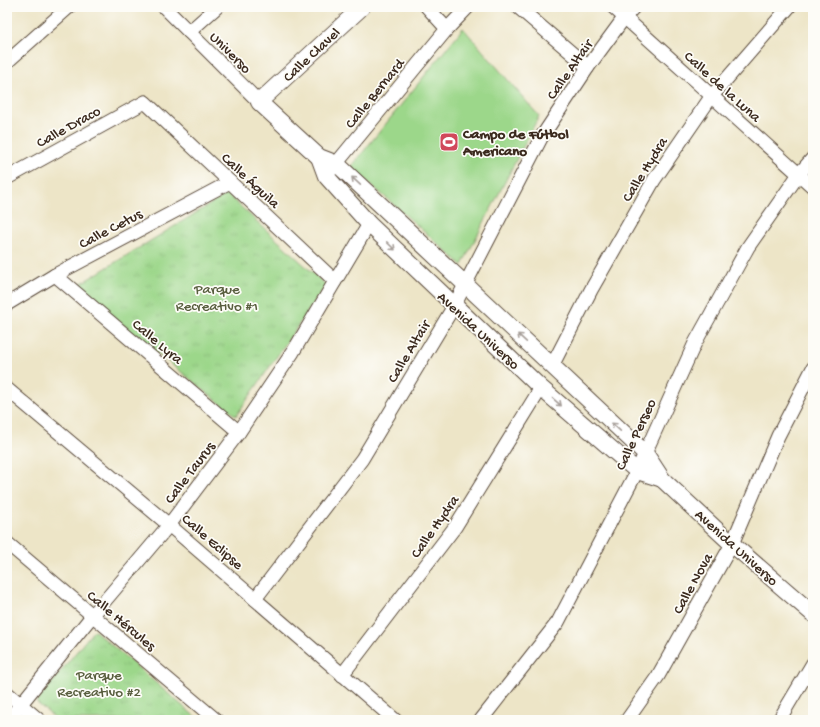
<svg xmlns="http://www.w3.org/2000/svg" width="820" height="727" viewBox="0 0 820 727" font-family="'Gochi Hand',sans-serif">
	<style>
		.park { fill: url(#park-tufts); stroke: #6c8054 }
		.pitch { fill: #9cd78a; stroke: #6c8054 }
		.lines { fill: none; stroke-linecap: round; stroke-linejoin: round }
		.minor-casing { stroke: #564637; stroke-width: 15 }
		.tertiary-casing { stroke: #564637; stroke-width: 18 }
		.minor { stroke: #fff; stroke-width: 13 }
		.tertiary { stroke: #fff; stroke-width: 16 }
		.oneway { stroke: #a79f9a }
		.labels { text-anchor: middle; stroke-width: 3.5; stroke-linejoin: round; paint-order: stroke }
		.street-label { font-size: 15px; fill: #3b2a1e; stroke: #fdfcf7 }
		.poi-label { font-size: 15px; font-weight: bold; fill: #3b2a1e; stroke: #fdfcf7; text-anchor: start }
		.park-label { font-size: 15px; fill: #585e3e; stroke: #fdfcf7 }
	</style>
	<defs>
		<pattern id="park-tufts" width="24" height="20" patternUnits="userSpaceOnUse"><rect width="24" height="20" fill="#9cd78a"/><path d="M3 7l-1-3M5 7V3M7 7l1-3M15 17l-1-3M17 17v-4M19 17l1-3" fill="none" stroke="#87b977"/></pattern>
	</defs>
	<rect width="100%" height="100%" fill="#fdfcf7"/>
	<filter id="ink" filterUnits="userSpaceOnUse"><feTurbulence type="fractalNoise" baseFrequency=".025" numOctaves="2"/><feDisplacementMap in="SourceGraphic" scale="8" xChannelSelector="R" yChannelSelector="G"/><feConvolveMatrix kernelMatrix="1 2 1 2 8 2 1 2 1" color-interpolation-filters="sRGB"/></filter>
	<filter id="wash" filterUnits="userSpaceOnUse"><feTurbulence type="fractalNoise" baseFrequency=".012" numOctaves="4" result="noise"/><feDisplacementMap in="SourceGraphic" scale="16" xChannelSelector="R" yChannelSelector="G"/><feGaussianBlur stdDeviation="0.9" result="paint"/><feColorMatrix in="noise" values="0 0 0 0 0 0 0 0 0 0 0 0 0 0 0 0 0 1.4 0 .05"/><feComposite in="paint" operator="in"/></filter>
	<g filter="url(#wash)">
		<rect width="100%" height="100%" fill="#ede5c7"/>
		<g class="park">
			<polygon points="227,194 326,285 236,416 75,287"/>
			<polygon points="94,630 199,720 57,720 36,702"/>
		</g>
		<polygon class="pitch" points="463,28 539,116 462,265 351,167"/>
	</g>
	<g filter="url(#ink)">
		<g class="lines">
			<defs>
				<g id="minor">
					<polyline points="164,7 259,102"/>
					<polyline points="427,7 447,29"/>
					<polyline points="518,7 588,67"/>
					<polyline points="613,7 813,187"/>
					<polyline points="189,32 217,7"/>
					<polyline points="7,62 69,7"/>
					<polyline points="331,170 447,29 468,7"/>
					<polyline points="7,178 145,102 335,281"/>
					<polyline points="55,275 239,432"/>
					<polyline points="7,304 55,275 230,182"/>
					<polyline points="552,366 591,290 654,180 711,97 789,7"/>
					<polyline points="7,389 169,525 395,720"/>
					<polyline points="7,543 216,720"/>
					<polyline points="255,599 362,459 454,306 541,138 588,67 624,18 634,7"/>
					<polyline points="342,675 455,527 541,388"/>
					<polyline points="7,693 39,720"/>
					<polyline points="8,720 92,616 169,525 239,432 293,352 369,224"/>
					<polyline points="481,720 558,622 637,471 695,343 748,247 799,174 813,158"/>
					<polyline points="627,720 658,676 732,544 778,436 813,368"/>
					<polyline points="779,720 813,663"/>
				</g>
				<g id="tertiary">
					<polyline points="362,7 259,102 319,157 337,164 645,453 662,479 732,544 813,614"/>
					<polyline points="319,157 326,176 369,224 541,388 637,471 662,479"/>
				</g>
			</defs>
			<use href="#minor" class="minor-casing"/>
			<use href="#tertiary" class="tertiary-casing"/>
			<use href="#minor" class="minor"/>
			<use href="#tertiary" class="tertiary"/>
		</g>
		<defs><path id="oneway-shaft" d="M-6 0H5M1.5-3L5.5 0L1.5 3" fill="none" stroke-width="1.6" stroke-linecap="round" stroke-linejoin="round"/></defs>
		<g class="oneway">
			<use href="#oneway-shaft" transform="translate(356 181) rotate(-137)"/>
			<use href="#oneway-shaft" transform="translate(391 246) rotate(44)"/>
			<use href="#oneway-shaft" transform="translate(522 338) rotate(-137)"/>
			<use href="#oneway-shaft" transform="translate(557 402) rotate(41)"/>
			<use href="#oneway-shaft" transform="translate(616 427) rotate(-137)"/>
		</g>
	</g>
	<defs>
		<symbol id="stadium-square" viewBox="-11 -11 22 22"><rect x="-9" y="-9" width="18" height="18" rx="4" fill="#d1495b" stroke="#fdfcf7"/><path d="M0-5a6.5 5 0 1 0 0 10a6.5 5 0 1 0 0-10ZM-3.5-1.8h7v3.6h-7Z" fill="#fff"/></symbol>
	</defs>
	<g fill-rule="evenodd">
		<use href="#stadium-square" x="438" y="131" width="22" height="22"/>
	</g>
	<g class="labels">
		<g class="street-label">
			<text transform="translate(231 52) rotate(45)" y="5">Universo</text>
			<text transform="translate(311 54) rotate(-43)" y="5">Calle Clavel</text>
			<text transform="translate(569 69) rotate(-55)" y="5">Calle Altair</text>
			<text transform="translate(723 86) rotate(42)" y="5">Calle de la Luna</text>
			<text transform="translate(374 93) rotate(-51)" y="5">Calle Bernard</text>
			<text transform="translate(68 126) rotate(-29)" y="5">Calle Draco</text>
			<text transform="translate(644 169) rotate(-58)" y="5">Calle Hydra</text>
			<text transform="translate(251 180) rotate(43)" y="5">Calle Águila</text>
			<text transform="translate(110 228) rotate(-28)" y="5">Calle Cetus</text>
			<text transform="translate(479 330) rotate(43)" y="5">Avenida Universo</text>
			<text transform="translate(158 341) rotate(40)" y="5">Calle Lyra</text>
			<text transform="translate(408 351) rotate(-59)" y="5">Calle Altair</text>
			<text transform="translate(635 434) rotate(-65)" y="5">Calle Perseo</text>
			<text transform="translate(189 472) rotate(-53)" y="5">Calle Taurus</text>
			<text transform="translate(434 526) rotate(-55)" y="5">Calle Hydra</text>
			<text transform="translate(213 541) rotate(41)" y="5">Calle Eclipse</text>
			<text transform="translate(737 547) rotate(42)" y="5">Avenida Universo</text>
			<text transform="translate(692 583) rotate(-61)" y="5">Calle Nova</text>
			<text transform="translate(122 620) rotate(40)" y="5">Calle Hércules</text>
		</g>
		<g class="poi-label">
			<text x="463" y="138">Campo de Fútbol<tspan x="463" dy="17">Americano</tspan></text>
		</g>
		<g class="park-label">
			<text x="217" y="293">Parque<tspan x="217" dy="17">Recreativo #1</tspan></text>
			<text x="99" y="679">Parque<tspan x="99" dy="17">Recreativo #2</tspan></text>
		</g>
	</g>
	<rect width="820" height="727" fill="none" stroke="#fdfcf7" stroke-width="24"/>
</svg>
